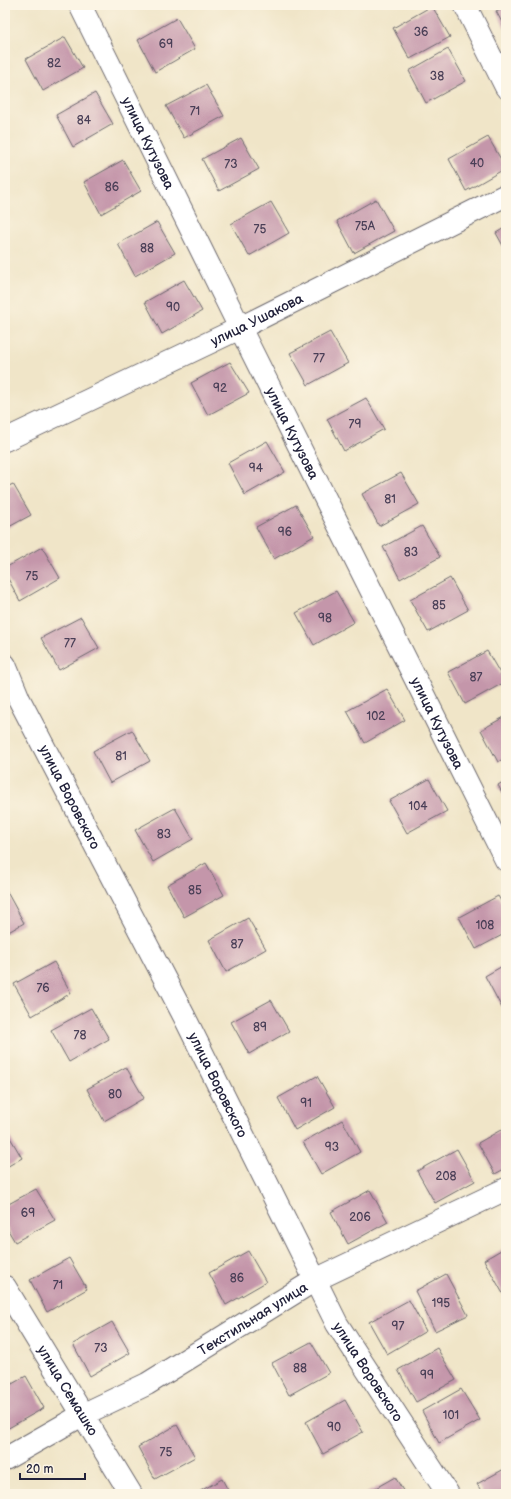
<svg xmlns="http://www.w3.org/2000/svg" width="511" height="1499" viewBox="0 0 511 1499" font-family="'Balsamiq Sans',sans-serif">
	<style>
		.building { fill: #c496aa }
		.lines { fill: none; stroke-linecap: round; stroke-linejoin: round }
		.minor-casing { stroke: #6a666c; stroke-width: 24 }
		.minor { stroke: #fff; stroke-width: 22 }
		.labels { text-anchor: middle; stroke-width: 4; stroke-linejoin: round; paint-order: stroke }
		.number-label { font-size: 12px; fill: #4a3f57 }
		.street-label { font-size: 14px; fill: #22223b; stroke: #fcf5e5 }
	</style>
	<rect width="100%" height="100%" fill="#fcf5e5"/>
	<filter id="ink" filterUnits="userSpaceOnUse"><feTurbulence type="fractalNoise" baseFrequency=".025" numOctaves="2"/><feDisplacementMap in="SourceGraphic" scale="8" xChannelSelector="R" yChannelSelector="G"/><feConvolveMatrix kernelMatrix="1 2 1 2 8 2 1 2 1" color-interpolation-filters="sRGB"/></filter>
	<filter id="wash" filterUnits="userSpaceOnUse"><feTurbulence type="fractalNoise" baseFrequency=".012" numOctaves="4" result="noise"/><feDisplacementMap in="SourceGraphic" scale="16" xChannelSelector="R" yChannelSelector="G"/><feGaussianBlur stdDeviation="0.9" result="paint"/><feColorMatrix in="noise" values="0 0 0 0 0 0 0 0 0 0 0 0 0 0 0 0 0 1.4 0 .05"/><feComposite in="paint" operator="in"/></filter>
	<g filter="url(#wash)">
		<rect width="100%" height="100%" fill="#f0e5c8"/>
		<g id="blocks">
			<g class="building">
				<polygon points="432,6 450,37 410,59 393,28"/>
				<polygon points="506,6 506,30 496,11"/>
				<polygon points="177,18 195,49 155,72 138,40"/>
				<polygon points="65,37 83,68 43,91 26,59"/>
				<polygon points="448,49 466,81 426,103 409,71"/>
				<polygon points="206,85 224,116 184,138 166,106"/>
				<polygon points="95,93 113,124 73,147 56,115"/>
				<polygon points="488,137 506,168 466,191 449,159"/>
				<polygon points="241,138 259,169 219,191 202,159"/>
				<polygon points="123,160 141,191 101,214 84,182"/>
				<polygon points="376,199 394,231 354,253 337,221"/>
				<polygon points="271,202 289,233 249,256 231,224"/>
				<polygon points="157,222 175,253 135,276 118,244"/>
				<polygon points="506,227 506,251 496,233"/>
				<polygon points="184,280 202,311 162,334 145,302"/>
				<polygon points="330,332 348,363 308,385 290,353"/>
				<polygon points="230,362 249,393 208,415 191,383"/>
				<polygon points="366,398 384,429 344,451 327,419"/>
				<polygon points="267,441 285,472 245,495 228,463"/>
				<polygon points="401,473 419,504 379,526 362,494"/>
				<polygon points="13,484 31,515 5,529 5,488"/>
				<polygon points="296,505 314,536 274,559 256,527"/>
				<polygon points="422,526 440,557 400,579 383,547"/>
				<polygon points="42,547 60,578 20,601 5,573 5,568"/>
				<polygon points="450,578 468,610 428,632 410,600"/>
				<polygon points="336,591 354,622 314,645 296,613"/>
				<polygon points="81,617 99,648 59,670 41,638"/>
				<polygon points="487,651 505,682 465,704 448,672"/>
				<polygon points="387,689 405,720 365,743 347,711"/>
				<polygon points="506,716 506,757 498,762 481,730"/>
				<polygon points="132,730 150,761 110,783 93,751"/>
				<polygon points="429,779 447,811 407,833 389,801"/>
				<polygon points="506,780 506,800 498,785"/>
				<polygon points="175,808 193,839 153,862 135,830"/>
				<polygon points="206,863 224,895 184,917 167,885"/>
				<polygon points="7,892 24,923 5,934 5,893"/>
				<polygon points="498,896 506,909 506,933 476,949 459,917"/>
				<polygon points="248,918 266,949 226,972 209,940"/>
				<polygon points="54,962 71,993 32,1016 14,984"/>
				<polygon points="506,964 506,1005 502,1008 485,976"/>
				<polygon points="271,1000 289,1031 249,1054 231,1022"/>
				<polygon points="91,1008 109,1039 69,1062 51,1030"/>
				<polygon points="126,1067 144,1098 104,1121 87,1089"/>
				<polygon points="317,1076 335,1107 295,1130 278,1098"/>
				<polygon points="342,1120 360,1152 321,1174 303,1142"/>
				<polygon points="506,1127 506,1168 495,1174 478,1143"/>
				<polygon points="5,1129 22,1158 5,1168"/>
				<polygon points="457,1149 475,1181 435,1203 417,1171"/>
				<polygon points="36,1189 55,1220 15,1242 5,1225 5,1206"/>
				<polygon points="370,1190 388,1222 348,1244 331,1212"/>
				<polygon points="506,1247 506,1299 484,1260"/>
				<polygon points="248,1251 266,1282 226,1305 209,1273"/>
				<polygon points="69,1258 87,1289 47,1312 30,1280"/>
				<polygon points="446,1274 468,1315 435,1331 415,1291"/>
				<polygon points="409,1300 426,1331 387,1354 369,1322"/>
				<polygon points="112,1322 130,1353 90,1376 73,1344"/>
				<polygon points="311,1342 329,1373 289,1395 272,1363"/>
				<polygon points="437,1348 456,1380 416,1402 398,1370"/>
				<polygon points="26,1376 44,1408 5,1430 5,1388"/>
				<polygon points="461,1389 480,1420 439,1443 422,1411"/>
				<polygon points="345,1400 363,1432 323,1454 306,1422"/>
				<polygon points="177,1425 195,1457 155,1479 138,1447"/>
				<polygon points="506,1468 506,1494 483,1494 477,1484"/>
				<polygon points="395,1477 405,1494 365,1494"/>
				<polygon points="222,1479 230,1494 195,1494"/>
			</g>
		</g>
	</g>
	<g filter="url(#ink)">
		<use href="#blocks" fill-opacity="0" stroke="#6a666c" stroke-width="1"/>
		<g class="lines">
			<defs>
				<g id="minor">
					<path id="s1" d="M 80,5 L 240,328 L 506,860"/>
					<polyline points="465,5 506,87"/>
					<path id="s2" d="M 5,440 L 240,328 L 506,195"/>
					<path id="s3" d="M 5,665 L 19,699 L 184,1016 L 337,1324 L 448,1494"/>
					<path id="s4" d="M 5,1287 L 131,1494"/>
					<path id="s5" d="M 5,1459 L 82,1415 L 147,1384 L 315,1280 L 506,1189"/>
				</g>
			</defs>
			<use href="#minor" class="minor-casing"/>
			<use href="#minor" class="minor"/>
		</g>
	</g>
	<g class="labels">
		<g class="number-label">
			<text x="421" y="36">36</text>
			<text x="166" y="48">69</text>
			<text x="54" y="67">82</text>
			<text x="437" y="80">38</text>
			<text x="195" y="115">71</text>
			<text x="84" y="124">84</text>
			<text x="477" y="167">40</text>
			<text x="231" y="168">73</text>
			<text x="112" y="191">86</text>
			<text x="365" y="230">75А</text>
			<text x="260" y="233">75</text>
			<text x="147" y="252">88</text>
			<text x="173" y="311">90</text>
			<text x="319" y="362">77</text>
			<text x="220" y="392">92</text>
			<text x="355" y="428">79</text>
			<text x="256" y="472">94</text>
			<text x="390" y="503">81</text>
			<text x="285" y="536">96</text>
			<text x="411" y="556">83</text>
			<text x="32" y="580">75</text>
			<text x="439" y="609">85</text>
			<text x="325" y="622">98</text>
			<text x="70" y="647">77</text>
			<text x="476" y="681">87</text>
			<text x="376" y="720">102</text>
			<text x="121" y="760">81</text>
			<text x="418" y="810">104</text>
			<text x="164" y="838">83</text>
			<text x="195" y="894">85</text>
			<text x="485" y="929">108</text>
			<text x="237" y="948">87</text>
			<text x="43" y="992">76</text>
			<text x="260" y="1031">89</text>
			<text x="80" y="1039">78</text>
			<text x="115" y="1098">80</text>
			<text x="306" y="1107">91</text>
			<text x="332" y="1151">93</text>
			<text x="446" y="1180">208</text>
			<text x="28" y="1217">69</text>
			<text x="360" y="1221">206</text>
			<text x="237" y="1282">86</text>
			<text x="58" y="1289">71</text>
			<text x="441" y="1307">195</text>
			<text x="398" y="1330">97</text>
			<text x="101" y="1352">73</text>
			<text x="300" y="1372">88</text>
			<text x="427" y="1379">99</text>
			<text x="451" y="1419">101</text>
			<text x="334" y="1431">90</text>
			<text x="166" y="1456">75</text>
		</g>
		<g class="street-label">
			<text dy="5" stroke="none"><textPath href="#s1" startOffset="154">улица Кутузова</textPath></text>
			<text dy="5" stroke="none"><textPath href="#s2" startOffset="279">улица Ушакова</textPath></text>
			<text dy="5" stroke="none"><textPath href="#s1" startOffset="478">улица Кутузова</textPath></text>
			<text dy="5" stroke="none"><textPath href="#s1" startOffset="802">улица Кутузова</textPath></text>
			<text dy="5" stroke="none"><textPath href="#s3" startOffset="147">улица Воровского</textPath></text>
			<text dy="5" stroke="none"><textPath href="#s3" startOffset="471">улица Воровского</textPath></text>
			<text dy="5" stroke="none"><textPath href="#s5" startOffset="285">Текстильная улица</textPath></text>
			<text dy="5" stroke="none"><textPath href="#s3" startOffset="795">улица Воровского</textPath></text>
			<text dy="5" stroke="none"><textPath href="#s4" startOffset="121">улица Семашко</textPath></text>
		</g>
	</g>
	<rect width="511" height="1499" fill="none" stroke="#fcf5e5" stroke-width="20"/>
	<path d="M20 1473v6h65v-6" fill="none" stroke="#22223b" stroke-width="2"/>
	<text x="26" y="1473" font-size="12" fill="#22223b" stroke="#fcf5e5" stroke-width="3" paint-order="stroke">20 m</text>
</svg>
